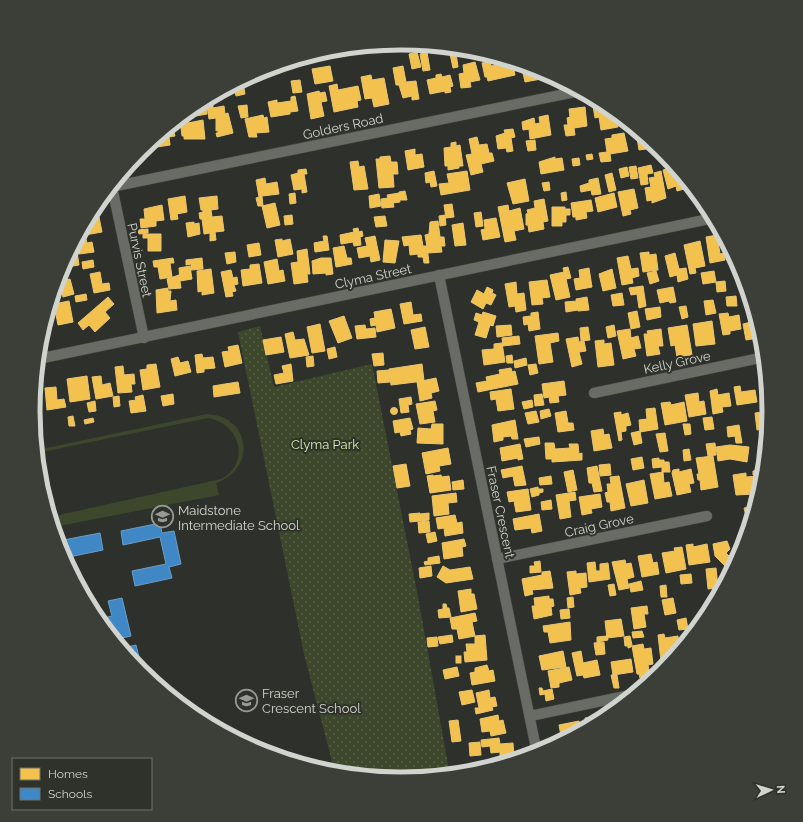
<svg xmlns="http://www.w3.org/2000/svg" width="803" height="822" viewBox="0 0 803 822" font-family="Raleway,sans-serif">
	<style>
		.green { fill: #3d472c }
		.park { fill: url(#park-dots) }
		.homes { fill: #f2c14e; stroke: #e8c674 }
		.schools { fill: #3f88c5; stroke: #6b9ec8 }
		.lines { fill: none; stroke-linecap: round; stroke-linejoin: round }
		.minor-casing { stroke: #4b4d4a; stroke-width: 11 }
		.minor { stroke: #696c65; stroke-width: 10 }
		.labels { text-anchor: middle; stroke-width: 4; stroke-linejoin: round; paint-order: stroke }
		.street-label { font-size: 13px; fill: #d1d3ce; stroke: #2f322a }
		.park-label { font-size: 13px; fill: #d2efa6; stroke: #2f322a }
		.poi-label { font-size: 13px; fill: #d1d3ce; stroke: #2f322a; text-anchor: start }
		.rim { fill: none; stroke: #d1d3ce; stroke-width: 5 }
	</style>
	<defs>
		<pattern id="park-dots" width="8" height="8" patternUnits="userSpaceOnUse"><rect width="8" height="8" fill="#3d472c"/><path d="M2 2h.1M6 6h.1" fill="none" stroke="#586149" stroke-width="1.8" stroke-linecap="round"/></pattern>
	</defs>
	<rect width="100%" height="100%" fill="#2e302c"/>
	<path class="green" d="M 207,414 C 251,416 257,469 216,483 L 219,495 L 54,527 L 50,517 L 221,479 C 252,462 239,423 208,418 L 37,453 L 37,450 Z"/>
	<polygon class="park" points="260,326 274,387 372,364 418,597 449,770 448,775 401,779 335,773 304,654 238,332"/>
	<g class="homes">
		<polygon points="351,47 361,47 362,49 353,52"/>
		<polygon points="342,48 348,48 349,52 344,53"/>
		<polygon points="417,52 421,67 412,69 409,54"/>
		<polygon points="427,52 430,70 423,71 420,54"/>
		<polygon points="456,53 458,67 453,68 450,54"/>
		<polygon points="490,61 491,66 512,61 515,75 488,81 487,77 485,77 482,63"/>
		<polygon points="475,62 480,80 470,82 471,87 461,88 459,74 464,73 463,65"/>
		<polygon points="521,64 539,69 541,79 525,82"/>
		<polygon points="330,66 333,81 315,84 312,69"/>
		<polygon points="403,66 406,82 416,81 419,99 412,100 412,96 403,98 399,85 396,85 393,68"/>
		<polygon points="441,74 442,77 450,75 453,86 450,87 451,92 445,93 445,91 430,94 427,80 436,78 436,75"/>
		<polygon points="371,75 372,80 384,78 389,104 374,107 372,98 365,99 361,77"/>
		<polygon points="300,80 302,92 293,93 291,81"/>
		<polygon points="243,82 245,94 236,96 234,85"/>
		<polygon points="337,84 338,90 358,86 361,100 357,101 358,107 334,112 329,86"/>
		<polygon points="319,91 320,93 325,92 327,101 321,102 324,116 311,119 307,94"/>
		<polygon points="213,96 213,108 224,106 225,114 228,113 233,133 217,137 216,133 218,133 218,130 216,131 216,118 209,119 206,100"/>
		<polygon points="295,96 298,111 290,112 290,114 271,117 268,102 277,100 277,103 291,101 291,97"/>
		<polygon points="205,100 207,114 196,116 194,107 199,106 199,103"/>
		<polygon points="605,104 616,112 618,127 601,130 599,117 595,118 593,106"/>
		<polygon points="247,105 248,117 241,118 238,106"/>
		<polygon points="585,107 587,126 574,128 575,135 566,136 564,125 568,125 567,118 570,117 569,109"/>
		<polygon points="263,115 264,118 267,117 269,132 256,133 257,137 249,137 245,119"/>
		<polygon points="548,115 551,135 530,139 529,129 523,130 522,122 534,118 535,124 540,123 539,117"/>
		<polygon points="187,118 188,123 203,120 205,139 184,139 184,136 182,136 180,119"/>
		<polygon points="172,125 175,136 169,137 170,145 157,147 156,138"/>
		<polygon points="513,129 515,137 511,138 513,151 507,152 506,148 498,149 496,136 505,133 504,130"/>
		<polygon points="624,133 628,151 610,154 611,161 601,162 599,153 607,152 605,139 612,138 612,135"/>
		<polygon points="477,137 479,145 487,144 489,153 492,153 494,161 481,164 483,172 471,175 466,155 472,154 469,139"/>
		<polygon points="645,137 660,149 660,151 654,153 653,148 639,150 637,138"/>
		<polygon points="535,140 536,150 528,151 526,141"/>
		<polygon points="456,142 456,146 460,145 463,166 459,166 459,168 448,170 448,166 445,166 444,148 451,147 451,143"/>
		<polygon points="415,149 415,155 422,154 424,167 408,170 405,151"/>
		<polygon points="592,154 593,159 587,160 586,155"/>
		<polygon points="390,156 391,162 397,162 398,174 393,174 394,187 379,188 376,159 380,159 380,157"/>
		<polygon points="555,157 555,159 562,158 564,170 541,174 539,162"/>
		<polygon points="579,158 580,165 573,166 572,159"/>
		<polygon points="358,161 359,167 364,166 368,189 354,190 350,162"/>
		<polygon points="651,165 653,173 647,174 648,184 641,185 638,168"/>
		<polygon points="636,166 638,178 631,179 629,167"/>
		<polygon points="627,167 629,176 621,178 619,169"/>
		<polygon points="672,167 675,179 683,176 688,188 677,191 676,186 668,189 663,170"/>
		<polygon points="306,169 307,174 304,174 307,192 302,193 302,189 294,190 291,175 298,173 298,170"/>
		<polygon points="434,171 437,186 431,187 430,182 426,183 425,173"/>
		<polygon points="467,171 470,190 441,195 439,184 449,183 447,174"/>
		<polygon points="661,171 666,198 652,203 652,200 647,201 645,188 651,187 649,178 655,177 654,173"/>
		<polygon points="612,173 616,190 609,192 605,175"/>
		<polygon points="265,178 266,184 277,182 279,194 262,196 263,206 258,206 256,198 259,197 256,180"/>
		<polygon points="598,178 601,194 592,195 591,190 581,192 580,186 589,183 589,180"/>
		<polygon points="525,179 529,201 513,204 507,183"/>
		<polygon points="549,182 550,190 544,191 542,183"/>
		<polygon points="691,186 703,200 695,202"/>
		<polygon points="634,189 638,208 630,210 631,214 623,216 618,192"/>
		<polygon points="405,191 407,200 400,200 399,192"/>
		<polygon points="566,192 567,200 562,201 561,193"/>
		<polygon points="295,193 296,203 290,204 289,194"/>
		<polygon points="399,193 400,202 393,203 394,207 382,208 381,199 388,198 387,195"/>
		<polygon points="614,193 617,207 598,212 595,198"/>
		<polygon points="379,194 381,206 370,208 369,196"/>
		<polygon points="185,196 187,212 177,214 178,219 171,220 168,199"/>
		<polygon points="217,196 218,209 211,210 212,217 222,216 224,231 215,232 216,240 210,241 210,233 204,234 202,219 200,219 199,213 203,212 203,210 201,210 199,198"/>
		<polygon points="544,199 548,221 543,222 544,229 529,232 528,225 526,225 526,214 528,213 527,210 535,208 534,201"/>
		<polygon points="591,200 593,211 586,212 587,218 576,220 576,217 573,217 571,203"/>
		<polygon points="275,203 280,225 267,228 262,206"/>
		<polygon points="452,204 454,217 446,218 444,205"/>
		<polygon points="162,205 164,220 156,221 156,226 141,228 140,219 145,219 144,209"/>
		<polygon points="508,205 509,211 520,208 524,229 514,231 516,240 505,242 498,207"/>
		<polygon points="552,207 565,207 565,209 570,209 570,215 566,215 566,222 562,222 562,226 552,226"/>
		<polygon points="481,212 483,226 476,227 474,213"/>
		<polygon points="292,215 293,224 285,225 284,216"/>
		<polygon points="445,215 446,225 440,226 439,216"/>
		<polygon points="385,216 387,226 376,227 374,217"/>
		<polygon points="99,217 102,232 85,235 87,243 92,242 94,252 79,254 77,240 88,220"/>
		<polygon points="496,218 500,237 483,240 481,230 485,229 484,220"/>
		<polygon points="438,221 440,237 444,237 445,246 441,246 442,252 428,253 425,235 429,234 430,222"/>
		<polygon points="194,222 194,224 199,223 200,234 188,237 186,223"/>
		<polygon points="463,223 466,245 455,246 452,225"/>
		<polygon points="358,228 359,232 362,231 363,236 360,237 361,245 354,246 353,242 341,244 340,235 354,232 353,229"/>
		<polygon points="148,229 148,233 139,234 138,230"/>
		<polygon points="143,234 161,234 161,251 148,251 148,238 143,238"/>
		<polygon points="421,235 423,246 427,246 429,263 424,263 423,257 418,257 418,254 410,255 409,245 404,246 402,237"/>
		<polygon points="717,235 720,254 724,253 725,260 710,263 706,237"/>
		<polygon points="323,236 327,236 329,250 315,252 314,243 324,241"/>
		<polygon points="375,236 380,260 371,262 370,256 359,258 357,248 367,246 365,238"/>
		<polygon points="282,239 282,241 290,239 293,254 278,257 275,240"/>
		<polygon points="385,240 399,241 395,263 383,262"/>
		<polygon points="700,241 705,266 695,268 696,273 690,274 684,245"/>
		<polygon points="259,243 261,255 249,257 247,245"/>
		<polygon points="344,246 347,258 351,258 352,264 336,267 333,248"/>
		<polygon points="729,247 742,270 743,275 734,276"/>
		<polygon points="307,249 310,274 307,274 308,282 294,284 291,263 298,262 297,251"/>
		<polygon points="77,251 79,265 67,267 66,260 71,252"/>
		<polygon points="235,252 236,262 227,264 225,253"/>
		<polygon points="649,252 649,255 656,254 658,270 643,272 640,253"/>
		<polygon points="675,253 679,269 686,268 688,279 678,282 677,275 670,277 665,256"/>
		<polygon points="628,256 631,269 638,268 639,276 632,278 633,283 622,285 617,258"/>
		<polygon points="173,258 174,263 170,263 172,277 160,279 158,267 154,267 153,261"/>
		<polygon points="202,258 203,269 191,270 191,264 186,265 186,260"/>
		<polygon points="321,258 331,258 333,274 326,275 326,273 313,274 312,261"/>
		<polygon points="277,259 279,271 283,270 285,281 268,284 264,262"/>
		<polygon points="93,260 94,267 83,269 82,262"/>
		<polygon points="259,264 262,283 243,286 241,270 250,269 250,265"/>
		<polygon points="190,266 192,279 180,281 179,268"/>
		<polygon points="568,267 571,278 566,279 570,297 556,300 550,275 564,272 563,268"/>
		<polygon points="589,268 592,287 576,290 574,279 580,278 579,270"/>
		<polygon points="211,269 214,293 202,295 202,291 198,292 197,271"/>
		<polygon points="612,269 616,288 603,291 599,274"/>
		<polygon points="231,270 233,278 237,277 238,284 234,285 236,291 232,292 233,296 226,297 221,272"/>
		<polygon points="656,271 659,281 650,284 647,273"/>
		<polygon points="714,271 716,282 703,284 701,273"/>
		<polygon points="100,272 102,284 109,283 110,290 94,293 90,274"/>
		<polygon points="179,275 181,288 169,289 167,279"/>
		<polygon points="70,279 74,294 63,297 60,281"/>
		<polygon points="547,280 550,297 542,298 543,304 532,305 529,282"/>
		<polygon points="725,281 726,291 717,292 716,282"/>
		<polygon points="516,282 517,294 524,293 526,310 516,312 515,306 509,307 505,284"/>
		<polygon points="643,286 646,306 639,308 637,294 631,295 629,288"/>
		<polygon points="487,287 493,290 492,293 496,295 491,305 486,303 483,309 471,302 477,290 484,294"/>
		<polygon points="673,287 676,302 670,303 669,301 660,303 657,290"/>
		<polygon points="168,288 168,291 171,291 170,301 176,300 177,310 157,313 156,290"/>
		<polygon points="622,293 624,305 613,306 611,295"/>
		<polygon points="86,294 87,300 76,302 75,296"/>
		<polygon points="736,296 737,306 727,306 726,297"/>
		<polygon points="108,297 114,304 105,312 110,318 95,332 89,325 83,330 78,323"/>
		<polygon points="587,297 589,310 578,311 576,299"/>
		<polygon points="713,300 716,313 706,315 704,301"/>
		<polygon points="69,301 73,322 58,325 54,304"/>
		<polygon points="577,301 578,310 566,312 565,302"/>
		<polygon points="751,301 755,314 752,314 750,302"/>
		<polygon points="411,302 413,315 421,314 422,321 404,324 400,304"/>
		<polygon points="686,306 688,317 682,319 679,307"/>
		<polygon points="660,307 661,317 647,320 645,309"/>
		<polygon points="391,309 395,328 377,332 376,325 371,326 370,319 375,318 374,312"/>
		<polygon points="49,311 52,326 44,328"/>
		<polygon points="637,311 640,327 631,329 628,313"/>
		<polygon points="483,312 496,316 493,326 490,325 486,338 475,335 479,322 474,320 476,313 482,315"/>
		<polygon points="538,312 540,329 529,331 528,324 524,325 523,317 531,316 531,313"/>
		<polygon points="728,313 729,317 739,315 741,329 730,331 730,334 723,335 719,314"/>
		<polygon points="344,316 352,338 338,343 329,321"/>
		<polygon points="712,321 715,344 696,346 693,324"/>
		<polygon points="755,321 758,338 746,340 743,324"/>
		<polygon points="320,324 325,351 312,353 307,327"/>
		<polygon points="365,325 366,329 375,328 376,337 357,339 355,326"/>
		<polygon points="511,325 512,335 497,337 496,326"/>
		<polygon points="614,325 616,336 608,338 606,327"/>
		<polygon points="687,325 692,355 677,357 675,345 671,346 668,328"/>
		<polygon points="425,327 429,347 415,349 411,330"/>
		<polygon points="588,327 590,340 581,341 580,328"/>
		<polygon points="630,329 631,338 638,336 641,348 634,349 636,356 623,359 617,331"/>
		<polygon points="661,329 663,346 658,346 660,354 647,356 644,334 648,334 647,331"/>
		<polygon points="293,332 295,340 304,339 309,355 290,358 285,334"/>
		<polygon points="558,333 559,341 550,343 553,362 539,364 535,336"/>
		<polygon points="519,336 520,344 503,346 502,338"/>
		<polygon points="281,337 284,352 266,355 263,340"/>
		<polygon points="578,337 579,342 584,341 586,351 579,352 582,364 572,367 566,339"/>
		<polygon points="604,340 604,344 611,343 614,365 598,367 595,341"/>
		<polygon points="502,343 505,362 484,365 482,350 494,349 494,344"/>
		<polygon points="238,345 242,363 225,367 222,352 229,351 228,347"/>
		<polygon points="335,347 337,357 329,359 327,349"/>
		<polygon points="383,353 384,365 374,366 372,354"/>
		<polygon points="202,354 203,358 213,357 215,368 204,369 204,372 197,373 195,355"/>
		<polygon points="512,355 513,363 507,363 506,356"/>
		<polygon points="313,356 314,366 307,367 306,357"/>
		<polygon points="178,357 180,363 188,361 191,372 175,376 171,359"/>
		<polygon points="526,358 527,365 515,368 514,361"/>
		<polygon points="156,364 160,387 143,390 140,370 147,369 147,365"/>
		<polygon points="291,364 293,381 276,384 274,375 284,373 282,366"/>
		<polygon points="422,364 424,381 391,385 389,369"/>
		<polygon points="536,364 538,373 530,375 528,365"/>
		<polygon points="123,366 124,375 134,374 135,384 131,384 132,392 118,393 115,367"/>
		<polygon points="511,368 512,372 515,371 518,384 478,392 476,383 487,381 486,377 500,374 499,370"/>
		<polygon points="389,370 390,382 378,383 377,371"/>
		<polygon points="87,376 90,399 70,402 67,379"/>
		<polygon points="101,376 102,385 110,383 113,396 96,399 92,377"/>
		<polygon points="436,378 439,391 431,393 432,398 420,401 417,382"/>
		<polygon points="564,381 566,395 558,396 559,402 550,403 549,397 544,398 542,384"/>
		<polygon points="238,382 240,393 227,395 225,384"/>
		<polygon points="225,384 227,395 214,397 213,386"/>
		<polygon points="740,386 741,392 755,390 757,402 737,405 734,387"/>
		<polygon points="56,387 57,400 64,399 66,407 47,410 45,388"/>
		<polygon points="511,389 514,409 498,411 496,399 491,400 490,392"/>
		<polygon points="717,389 718,395 729,393 731,406 722,407 723,412 713,414 710,391"/>
		<polygon points="698,393 699,402 704,401 706,414 689,417 685,395"/>
		<polygon points="173,394 174,404 163,406 161,396"/>
		<polygon points="542,394 544,405 535,406 534,395"/>
		<polygon points="39,395 41,406 33,408 34,396"/>
		<polygon points="143,395 146,411 131,413 129,401 136,400 135,397"/>
		<polygon points="119,396 120,406 114,407 113,397"/>
		<polygon points="411,397 412,404 408,405 409,412 401,413 399,399"/>
		<polygon points="532,400 533,407 524,409 522,402"/>
		<polygon points="95,401 96,411 89,412 87,403"/>
		<polygon points="435,401 437,410 433,411 435,422 420,424 416,404"/>
		<polygon points="670,402 671,405 684,402 687,421 665,425 661,403"/>
		<circle cx="394" cy="411" r="3.5"/>
		<polygon points="655,408 658,429 640,432 639,420 647,419 646,409"/>
		<polygon points="549,409 551,416 541,419 540,411"/>
		<polygon points="536,411 539,422 528,424 525,413"/>
		<polygon points="566,411 568,423 573,423 574,430 558,432 555,413"/>
		<polygon points="621,412 621,415 628,413 631,425 626,426 626,431 621,432 622,440 619,441 614,413"/>
		<polygon points="762,412 763,417 770,416 768,433 764,434 763,429 757,430 755,413"/>
		<polygon points="73,416 75,426 69,426 68,417"/>
		<polygon points="712,417 714,429 705,430 703,418"/>
		<polygon points="93,418 94,422 85,424 84,420"/>
		<polygon points="410,418 413,429 410,430 411,434 401,436 400,432 395,433 393,421"/>
		<polygon points="515,420 518,439 512,439 511,436 503,437 503,440 494,442 492,425"/>
		<polygon points="432,424 443,424 443,444 417,443 418,428 431,429"/>
		<polygon points="683,424 690,424 691,434 685,435"/>
		<polygon points="739,425 742,443 736,443 735,436 728,437 727,427"/>
		<polygon points="603,429 604,435 609,434 612,448 594,451 591,431"/>
		<polygon points="640,431 642,443 634,445 631,433"/>
		<polygon points="665,433 668,451 660,452 656,434"/>
		<polygon points="539,437 540,444 526,447 524,439"/>
		<polygon points="545,443 554,443 555,449 570,448 569,444 578,444 579,454 582,453 582,460 552,462 552,459 546,459"/>
		<polygon points="715,443 716,455 708,456 706,444"/>
		<polygon points="520,444 523,459 518,460 518,458 502,461 500,448"/>
		<polygon points="730,445 749,447 747,462 730,459 718,461 716,447"/>
		<polygon points="448,448 451,464 439,466 440,471 426,474 422,453"/>
		<polygon points="689,449 691,460 684,461 683,450"/>
		<polygon points="766,449 765,463 764,463 761,451"/>
		<polygon points="713,456 718,487 701,490 700,480 698,480 697,474 699,474 696,458"/>
		<polygon points="642,457 644,468 633,470 631,459"/>
		<polygon points="659,458 659,460 664,460 664,462 669,462 670,472 662,472 662,467 653,468 652,459"/>
		<polygon points="406,464 410,486 397,488 393,466"/>
		<polygon points="610,464 611,475 600,476 599,465"/>
		<polygon points="522,466 526,485 515,486 513,476 503,478 501,470"/>
		<polygon points="597,466 602,491 594,492 592,483 589,483 587,468"/>
		<polygon points="679,469 679,472 691,469 694,483 689,484 691,492 677,495 672,473 673,470"/>
		<polygon points="763,469 764,476 753,475 753,471"/>
		<polygon points="573,470 577,490 568,492 564,472"/>
		<polygon points="663,472 664,483 669,482 672,496 655,499 650,474"/>
		<polygon points="746,473 746,477 758,476 761,491 753,492 754,494 736,495 733,475"/>
		<polygon points="433,475 433,476 441,475 442,477 449,476 451,490 430,493 427,476"/>
		<polygon points="551,476 552,484 540,485 539,478"/>
		<polygon points="619,476 625,508 611,511 610,502 607,502 605,493 608,492 607,484 611,484 610,477"/>
		<polygon points="463,480 464,489 453,490 452,482"/>
		<polygon points="644,480 648,503 631,506 626,484"/>
		<polygon points="538,487 538,489 543,489 543,492 539,493 539,495 532,497 530,489"/>
		<polygon points="528,489 531,510 516,512 514,501 509,502 507,492"/>
		<polygon points="575,492 576,500 569,501 571,517 560,519 556,495"/>
		<polygon points="456,493 457,502 448,503 449,514 434,516 432,496"/>
		<polygon points="600,494 602,507 591,509 592,513 582,515 579,497"/>
		<polygon points="551,500 552,509 542,510 541,502"/>
		<polygon points="756,506 747,535 744,536 742,525 748,524 744,508"/>
		<polygon points="420,513 420,514 429,513 429,520 410,522 409,514"/>
		<polygon points="539,514 542,531 532,533 531,528 515,530 513,519"/>
		<polygon points="455,515 457,523 462,522 463,533 445,536 444,528 438,529 436,518"/>
		<polygon points="429,521 430,532 419,533 418,522"/>
		<polygon points="435,532 437,541 428,543 426,534"/>
		<polygon points="464,539 466,546 462,547 463,556 444,559 442,543"/>
		<polygon points="727,541 730,549 726,553 735,562 728,569 715,556 713,544"/>
		<polygon points="693,544 693,547 707,544 710,562 689,565 686,545"/>
		<polygon points="744,546 742,552 740,555 738,547"/>
		<polygon points="682,547 686,569 666,573 662,553 675,551 674,548"/>
		<polygon points="651,554 653,563 657,562 659,574 642,577 638,556"/>
		<polygon points="439,556 440,563 425,565 424,562 428,561 428,558"/>
		<polygon points="625,560 626,564 631,563 634,577 627,579 629,588 619,590 612,562"/>
		<polygon points="540,561 541,572 530,573 530,566 535,566 534,562"/>
		<polygon points="595,562 596,571 600,571 600,564 608,563 610,579 589,582 587,563"/>
		<polygon points="431,566 432,576 420,578 419,568"/>
		<polygon points="443,566 450,570 470,567 473,579 446,583 437,577"/>
		<polygon points="716,568 718,588 708,589 706,569"/>
		<polygon points="550,571 553,588 532,590 533,594 525,596 522,579 542,575 542,572"/>
		<polygon points="576,571 576,574 586,573 587,587 580,588 581,593 570,595 567,572"/>
		<polygon points="691,574 692,583 681,584 680,575"/>
		<polygon points="641,581 643,590 631,592 629,584"/>
		<polygon points="614,584 616,595 610,596 608,585"/>
		<polygon points="666,585 667,597 661,597 660,586"/>
		<polygon points="471,589 471,594 474,594 477,609 461,612 458,591"/>
		<polygon points="549,596 549,599 553,599 554,606 551,607 552,615 534,619 532,606 535,606 534,598"/>
		<polygon points="573,597 574,607 568,608 567,598"/>
		<polygon points="673,598 676,613 665,615 662,600"/>
		<polygon points="443,604 446,604 447,608 449,608 451,617 439,618 438,610 443,609"/>
		<polygon points="647,606 648,614 644,614 646,627 634,629 631,608"/>
		<polygon points="569,609 570,618 561,619 560,610"/>
		<polygon points="475,613 477,621 472,622 475,636 459,639 457,629 452,629 450,618"/>
		<polygon points="686,618 688,629 679,630 677,620"/>
		<polygon points="621,619 624,636 607,638 605,621"/>
		<polygon points="702,620 702,622 697,629 696,621"/>
		<polygon points="570,622 571,640 550,643 548,632 544,632 543,626"/>
		<polygon points="642,631 644,637 633,638 632,632"/>
		<polygon points="664,634 665,638 678,636 679,650 674,654 672,660 661,661 658,635"/>
		<polygon points="452,635 453,642 440,644 438,637"/>
		<polygon points="485,635 487,660 465,662 464,652 467,652 466,644 475,644 475,636"/>
		<polygon points="607,636 608,640 597,642 597,637"/>
		<polygon points="630,636 632,645 631,647 628,648 628,646 625,646 624,637"/>
		<polygon points="437,637 438,646 428,647 427,638"/>
		<polygon points="604,642 605,654 596,655 594,643"/>
		<polygon points="643,644 644,649 651,648 653,664 648,665 650,676 640,678 639,674 637,674 632,646"/>
		<polygon points="563,651 566,667 542,670 539,656"/>
		<polygon points="581,651 583,663 597,660 600,675 584,678 583,675 577,676 572,653"/>
		<rect x="456" y="656" width="5" height="7"/>
		<polygon points="631,659 633,672 613,675 611,662"/>
		<polygon points="487,665 489,671 493,670 495,681 472,685 470,673 475,672 475,668"/>
		<polygon points="457,667 459,676 445,679 443,670"/>
		<polygon points="569,667 572,680 559,683 559,687 551,688 548,671"/>
		<polygon points="611,675 617,675 619,688 614,688"/>
		<polygon points="539,688 542,688 543,691 552,689 554,699 546,701 545,694 540,695"/>
		<polygon points="472,690 475,702 462,705 459,692"/>
		<polygon points="489,690 490,698 495,697 497,706 492,707 493,710 476,714 475,708 479,708 476,693"/>
		<polygon points="498,715 499,721 503,720 506,733 491,736 490,731 482,732 480,719"/>
		<polygon points="593,717 595,724 587,728 585,718"/>
		<polygon points="458,720 461,741 452,742 449,721"/>
		<polygon points="579,721 581,731 562,741 559,725"/>
		<polygon points="499,738 500,744 513,743 514,757 500,758 500,752 491,753 490,746 482,747 481,740"/>
		<polygon points="480,742 481,755 470,756 469,743"/>
		<polygon points="486,765 498,765 467,773 467,770 486,768"/>
	</g>
	<g class="schools">
		<polygon points="160,523 162,533 174,531 181,564 169,567 172,578 135,586 132,571 166,564 160,537 123,545 121,531"/>
		<polygon points="100,533 103,550 64,558 58,541"/>
		<polygon points="79,577 82,591 75,578"/>
		<polygon points="122,598 131,636 117,639 114,629 107,630 104,618 112,616 108,601"/>
		<polygon points="136,645 143,673 123,648"/>
		<polygon points="192,713 206,717 205,722 197,717"/>
	</g>
	<g class="lines">
		<defs>
			<g id="minor">
				<polyline points="111,187 580,91"/>
				<polyline points="112,187 144,338"/>
				<polyline points="439,275 537,753"/>
				<polyline points="38,359 714,218"/>
				<polyline points="594,393 765,357"/>
				<polyline points="497,559 707,516"/>
				<polyline points="530,716 635,694"/>
			</g>
		</defs>
		<use href="#minor" class="minor-casing"/>
		<use href="#minor" class="minor"/>
	</g>
	<defs>
		<symbol id="school-ring" viewBox="-11 -11 22 22"><circle r="9.5" fill="#2f322a" stroke="#989a95" stroke-width="1.5"/><path d="M0-5L7-2L0 1L-7-2ZM-4 1L0 2.5L4 1V4Q0 6-4 4Z" fill="#989a95"/></symbol>
	</defs>
	<g fill-rule="evenodd">
		<use href="#school-ring" x="150" y="504" width="25" height="25"/>
		<use href="#school-ring" x="234" y="688" width="25" height="25"/>
	</g>
	<g class="labels">
		<g class="street-label">
			<text transform="translate(343 126) rotate(-12)" y="5">Golders Road</text>
			<text transform="translate(140 260) rotate(78)" y="5">Purvis Street</text>
			<text transform="translate(373 276) rotate(-12)" y="5">Clyma Street</text>
			<text transform="translate(677 362) rotate(-12)" y="5">Kelly Grove</text>
			<text transform="translate(501 512) rotate(78)" y="5">Fraser Crescent</text>
			<text transform="translate(599 525) rotate(-12)" y="5">Craig Grove</text>
		</g>
		<g class="park-label">
			<text x="325" y="449">Clyma Park</text>
		</g>
		<g class="poi-label">
			<text x="178" y="515">Maidstone<tspan x="178" dy="15">Intermediate School</tspan></text>
			<text x="262" y="698">Fraser<tspan x="262" dy="15">Crescent School</tspan></text>
		</g>
	</g>
	<path d="M0 0H803V822H0ZM40 411a361 361 0 1 1 722 0a361 361 0 1 1-722 0Z" fill="#3c3f37" fill-rule="evenodd"/>
	<path class="rim" d="M40 411a361 361 0 1 1 722 0a361 361 0 1 1-722 0Z"/>
	<rect x="12" y="758" width="140" height="52" fill="#2f322a" stroke="#70726c"/>
	<rect x="20" y="768" width="20" height="12" fill="#f2c14e" stroke="#70726c"/>
	<text x="48" y="778" font-size="12" fill="#d1d3ce">Homes</text>
	<rect x="20" y="788" width="20" height="12" fill="#3f88c5" stroke="#70726c"/>
	<text x="48" y="798" font-size="12" fill="#d1d3ce">Schools</text>
	<g transform="translate(771 790) rotate(86)" stroke="#2f322a" stroke-width="3" paint-order="stroke">
	<path d="M0-3L7 15L0 10L-7 15Z" fill="#d1d3ce"/>
	<text y="-6" font-size="11" font-weight="bold" text-anchor="middle" fill="#d1d3ce">N</text>
	</g>
</svg>
